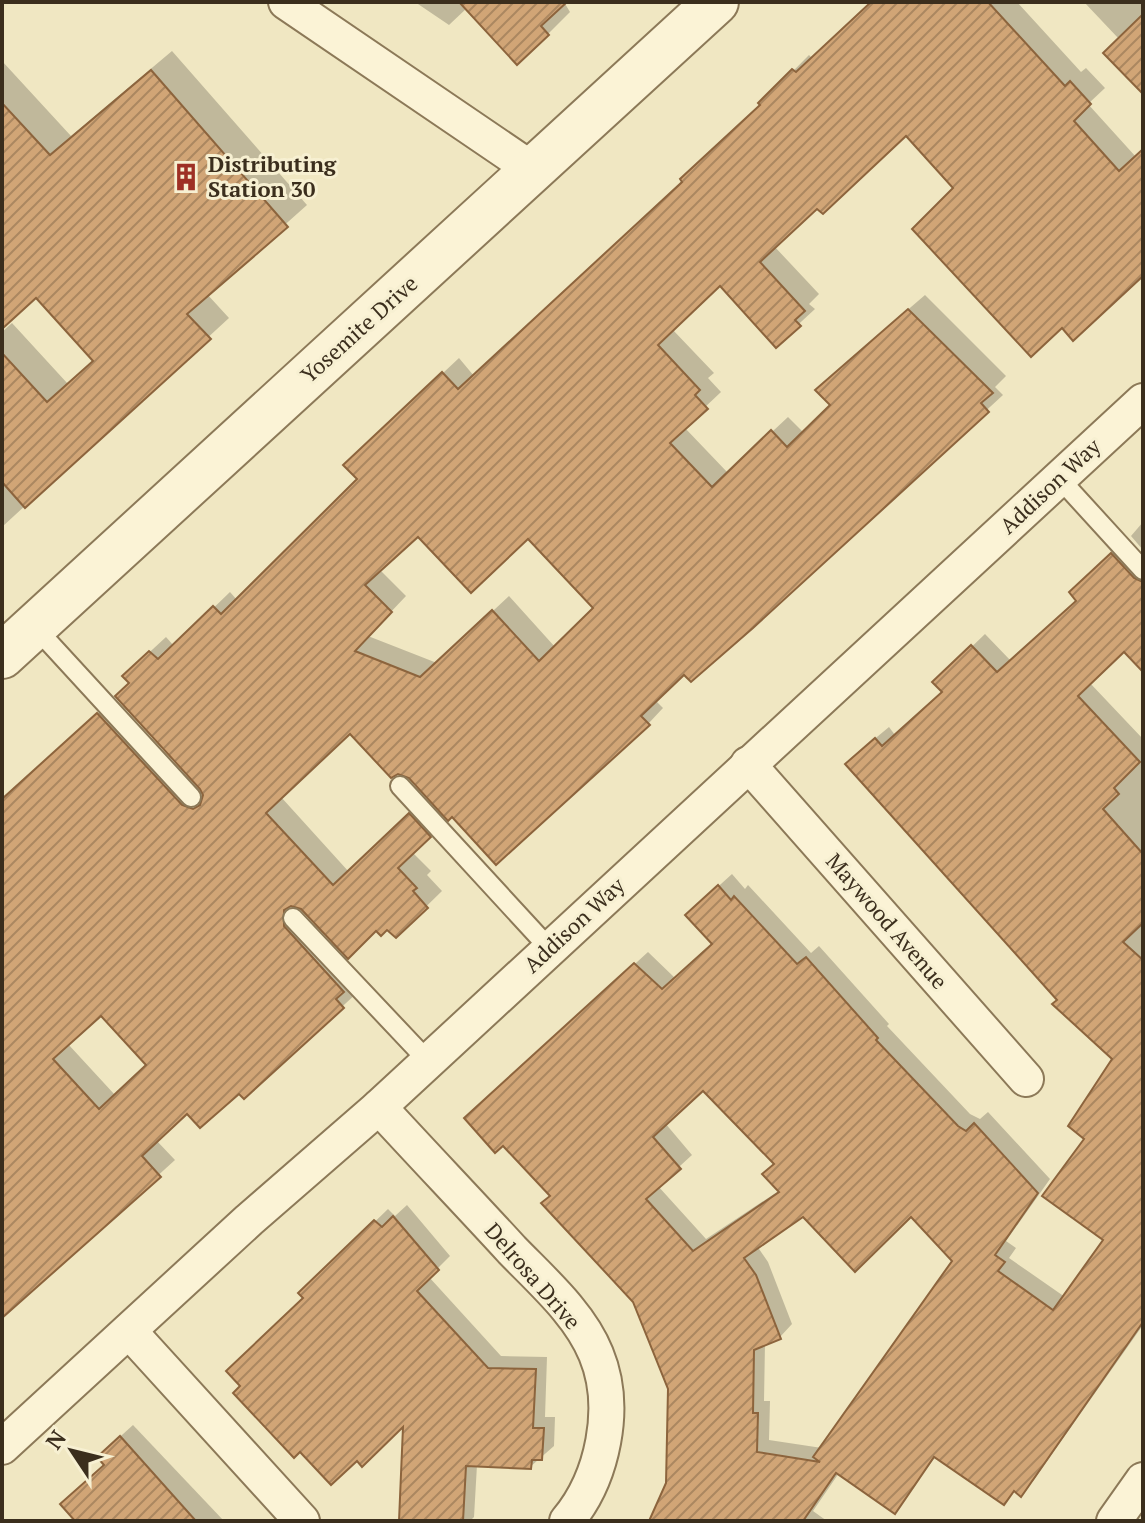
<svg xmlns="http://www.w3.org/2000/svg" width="1145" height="1523" viewBox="0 0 1145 1523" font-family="'PT Serif',serif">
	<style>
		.shadow { fill: #0003; fill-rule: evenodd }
		.building { fill: url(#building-hatch); stroke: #8c643d; stroke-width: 2; fill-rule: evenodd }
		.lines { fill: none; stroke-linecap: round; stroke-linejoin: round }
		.service-casing { stroke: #8c7958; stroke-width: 22 }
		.minor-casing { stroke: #8c7958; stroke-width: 38 }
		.tertiary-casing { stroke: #8c7958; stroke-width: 48 }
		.service { stroke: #fbf3d6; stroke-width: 18 }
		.minor { stroke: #fbf3d6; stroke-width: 34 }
		.tertiary { stroke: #fbf3d6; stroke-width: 44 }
		.labels { text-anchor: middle; stroke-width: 6; stroke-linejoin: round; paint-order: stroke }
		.poi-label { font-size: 22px; font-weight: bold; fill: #3b2e1d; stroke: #f7f0d2; text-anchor: start }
		.street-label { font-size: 22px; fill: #3b2e1d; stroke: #f7f0d2 }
	</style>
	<defs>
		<pattern id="building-hatch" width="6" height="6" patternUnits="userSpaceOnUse" patternTransform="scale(2)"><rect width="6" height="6" fill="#d1a576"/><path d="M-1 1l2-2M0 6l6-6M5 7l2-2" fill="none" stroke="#ab8760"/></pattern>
	</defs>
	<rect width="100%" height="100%" fill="#f0e7c2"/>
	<g class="shadow">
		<polygon points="415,2 564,2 570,12 548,34 467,8 449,25"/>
		<path d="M 873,2 L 1017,2 L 1081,72 L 1086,68 L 1105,88 L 1088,104 L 1136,157 L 1143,151 L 1143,274 L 956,188 L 906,133 L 774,246 L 819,294 L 809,304 L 815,309 L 776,345 L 720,283 L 672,329 L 714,373 L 708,378 L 721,392 L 684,427 L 728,473 L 788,417 L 804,433 L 832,405 L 833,374 L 925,295 L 1006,376 L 995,387 L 1003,395 L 752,626 L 684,672 L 655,700 L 663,708 L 648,724 L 452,814 L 410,776 L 350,731 L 281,797 L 349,872 L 425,799 L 445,821 L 412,852 L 431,871 L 427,875 L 442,891 L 396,936 L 388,927 L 376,928 L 296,907 L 358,975 L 358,992 L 244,1097 L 239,1091 L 187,1111 L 156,1140 L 175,1160 L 2,1317 L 2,801 L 114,699 L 203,793 L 131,683 L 140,661 L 166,637 L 174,646 L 230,592 L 237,600 L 360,479 L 361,450 L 459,358 L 474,376 L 684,181 L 809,55 L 812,58 ZM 418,534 L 528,537 L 596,608 L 555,647 L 509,596 L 437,663 L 368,636 L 406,596 L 380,570 ZM 101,1013 L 148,1064 L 115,1095 L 68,1044 Z"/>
		<polygon points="1084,2 1143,2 1143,71 1119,39"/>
		<polygon points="172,51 307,205 207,294 229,318 2,527 2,332 12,323 68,384 94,360 36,295 2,326 2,61 71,136"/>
		<polygon points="1143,522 1143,550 1131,536"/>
		<path d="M 1125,542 L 1143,561 L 1143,669 L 1124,649 L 1089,682 L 1143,739 L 1143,1325 L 1033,1481 L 1021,1494 L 1016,1490 L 1004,1503 L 936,1456 L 895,1512 L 839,1473 L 813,1511 L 827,1521 L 651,1521 L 668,1483 L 670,1389 L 635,1300 L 479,1106 L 648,952 L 675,978 L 714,944 L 700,903 L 732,874 L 745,889 L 748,885 L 811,953 L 819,946 L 889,1024 L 887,1026 L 970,1114 L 980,1119 L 988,1112 L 1050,1179 L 1006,1241 L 1016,1248 L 1009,1258 L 1065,1297 L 1106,1239 L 1087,1138 L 1115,1059 L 1059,1000 L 860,751 L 889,727 L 895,735 L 944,691 L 935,682 L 985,634 L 1011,661 L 1079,600 L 1084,580 ZM 704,1088 L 776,1163 L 780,1190 L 706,1239 L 658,1186 L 692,1155 L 665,1123 ZM 803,1215 L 912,1215 L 954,1261 L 822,1448 L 769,1440 L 770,1401 L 764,1401 L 765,1343 L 780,1337 L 792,1324 L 768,1262 L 757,1246 Z"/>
		<polygon points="407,1205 450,1256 429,1277 501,1356 547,1357 545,1417 555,1417 554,1446 530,1467 477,1465 474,1517 470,1521 401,1521 405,1422 357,1459 301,1293 388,1209 395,1216"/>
		<polygon points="133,1425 224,1521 77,1521 112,1444"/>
	</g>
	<g class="building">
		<polygon points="459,2 567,2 541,26 549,35 517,65"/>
		<path d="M 871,2 L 988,2 L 1065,86 L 1070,81 L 1091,104 L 1074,121 L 1119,171 L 1143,149 L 1143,276 L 1073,341 L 1062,328 L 1031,357 L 912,229 L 953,188 L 906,136 L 823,214 L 817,209 L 760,262 L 805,311 L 795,320 L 801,326 L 776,348 L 720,286 L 658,345 L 700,390 L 695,395 L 708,409 L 670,443 L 712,487 L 771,430 L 787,447 L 830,405 L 815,390 L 908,309 L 993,393 L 981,403 L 989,412 L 753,628 L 691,682 L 684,675 L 641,716 L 650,725 L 496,865 L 452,817 L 448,821 L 409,778 L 398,774 L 391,778 L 350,734 L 266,813 L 333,885 L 409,813 L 431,837 L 398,868 L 417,888 L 413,891 L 428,908 L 396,938 L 387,930 L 381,936 L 376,931 L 348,959 L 301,909 L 291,906 L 284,910 L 284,926 L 344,992 L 336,999 L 344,1008 L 244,1099 L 239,1094 L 200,1128 L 187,1114 L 142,1156 L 161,1177 L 2,1318 L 2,799 L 97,713 L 182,805 L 193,809 L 200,805 L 203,795 L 200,789 L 115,696 L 129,683 L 122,676 L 149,651 L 158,659 L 213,606 L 221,614 L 357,479 L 343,465 L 442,372 L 458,389 L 682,182 L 680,179 L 760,105 L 758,103 L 792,69 L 796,72 ZM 418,537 L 471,593 L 528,539 L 593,608 L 539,661 L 492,610 L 420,677 L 355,651 L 392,612 L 365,585 ZM 101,1016 L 146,1065 L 99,1109 L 53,1059 Z"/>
		<polygon points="1143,14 1143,94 1103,53"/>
		<polygon points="151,70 288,227 187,314 211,339 25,508 2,482 2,353 47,402 93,361 36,298 2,329 2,103 50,155"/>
		<path d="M 1111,553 L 1134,578 L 1143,582 L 1143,672 L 1124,652 L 1078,696 L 1140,762 L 1114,788 L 1119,794 L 1103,809 L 1143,854 L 1143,923 L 1123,942 L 1143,960 L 1143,1322 L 1021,1497 L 1014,1491 L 1004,1505 L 934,1457 L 895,1514 L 836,1473 L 803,1521 L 649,1521 L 666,1483 L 668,1389 L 633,1302 L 541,1203 L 550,1196 L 503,1146 L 495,1153 L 464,1118 L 634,963 L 662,989 L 712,944 L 685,915 L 718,885 L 731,900 L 734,896 L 797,964 L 806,957 L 878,1038 L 876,1040 L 958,1126 L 966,1131 L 974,1123 L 1038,1193 L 995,1255 L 1005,1262 L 998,1271 L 1053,1310 L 1103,1240 L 1042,1196 L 1084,1139 L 1068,1126 L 1112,1059 L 1052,1004 L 1057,1000 L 845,764 L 875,738 L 882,746 L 942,692 L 932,682 L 971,645 L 997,672 L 1076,601 L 1069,592 ZM 703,1091 L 774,1164 L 762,1174 L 779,1192 L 693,1251 L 646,1199 L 681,1169 L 653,1137 ZM 803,1217 L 855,1272 L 911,1217 L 952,1261 L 813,1457 L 820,1462 L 757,1452 L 758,1413 L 753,1413 L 754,1350 L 781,1339 L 756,1275 L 744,1258 Z"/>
		<polygon points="393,1216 439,1270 417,1291 488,1368 536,1369 533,1428 544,1428 542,1460 532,1460 531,1469 466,1466 463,1521 399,1521 403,1427 362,1467 357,1461 331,1485 300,1452 294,1458 233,1393 240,1386 226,1371 303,1298 298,1293 374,1220 382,1227"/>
		<polygon points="120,1436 196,1521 75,1521 60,1504 104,1465 97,1457"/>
	</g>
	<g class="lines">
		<defs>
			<g id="service">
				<polyline points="1059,478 1143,570"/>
				<polyline points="34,626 191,797"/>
				<polyline points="400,786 549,948"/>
				<polyline points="293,918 428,1061"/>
			</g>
			<g id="minor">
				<polyline points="286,2 533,170"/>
				<polyline points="748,764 1026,1079"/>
				<path d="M 379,1107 C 423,1155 468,1202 512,1250 C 542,1281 580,1314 596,1354 C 618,1407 603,1478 567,1521"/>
				<polyline points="129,1331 302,1521"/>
				<polyline points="2,1447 249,1220 379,1107 1143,401"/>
				<polyline points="1114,1521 1143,1480"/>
			</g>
			<polyline id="tertiary" points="2,656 716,2"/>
		</defs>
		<use href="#service" class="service-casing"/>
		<use href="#minor" class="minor-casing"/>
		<use href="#tertiary" class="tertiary-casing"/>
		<use href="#service" class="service"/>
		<use href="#minor" class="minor"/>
		<use href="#tertiary" class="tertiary"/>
	</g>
	<defs>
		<symbol id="building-bare" viewBox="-9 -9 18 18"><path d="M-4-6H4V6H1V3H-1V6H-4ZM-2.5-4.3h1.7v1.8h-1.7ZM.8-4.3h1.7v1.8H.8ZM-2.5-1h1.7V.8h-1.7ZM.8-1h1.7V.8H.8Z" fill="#9e3025" stroke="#f7f0d2" stroke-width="2.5" paint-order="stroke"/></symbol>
	</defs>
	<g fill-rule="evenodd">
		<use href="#building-bare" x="166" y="157" width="40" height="40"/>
	</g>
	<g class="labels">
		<g class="poi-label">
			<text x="208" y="172">Distributing<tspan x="208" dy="25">Station 30</tspan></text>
		</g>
		<g class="street-label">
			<text transform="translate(359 329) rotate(-42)" y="8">Yosemite Drive</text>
			<text transform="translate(1050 486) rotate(-43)" y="8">Addison Way</text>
			<text transform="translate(887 921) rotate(49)" y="8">Maywood Avenue</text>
			<text transform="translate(574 925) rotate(-43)" y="8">Addison Way</text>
			<text transform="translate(533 1276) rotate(49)" y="8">Delrosa Drive</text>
		</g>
	</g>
	<rect width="1145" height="1523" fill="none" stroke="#3b2e1d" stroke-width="8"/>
	<g transform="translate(72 1451) rotate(305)" stroke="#f7f0d2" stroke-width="6" paint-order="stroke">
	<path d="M0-6L14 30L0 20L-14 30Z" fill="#3b2e1d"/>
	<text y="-12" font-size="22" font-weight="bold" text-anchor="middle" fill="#3b2e1d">N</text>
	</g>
</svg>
